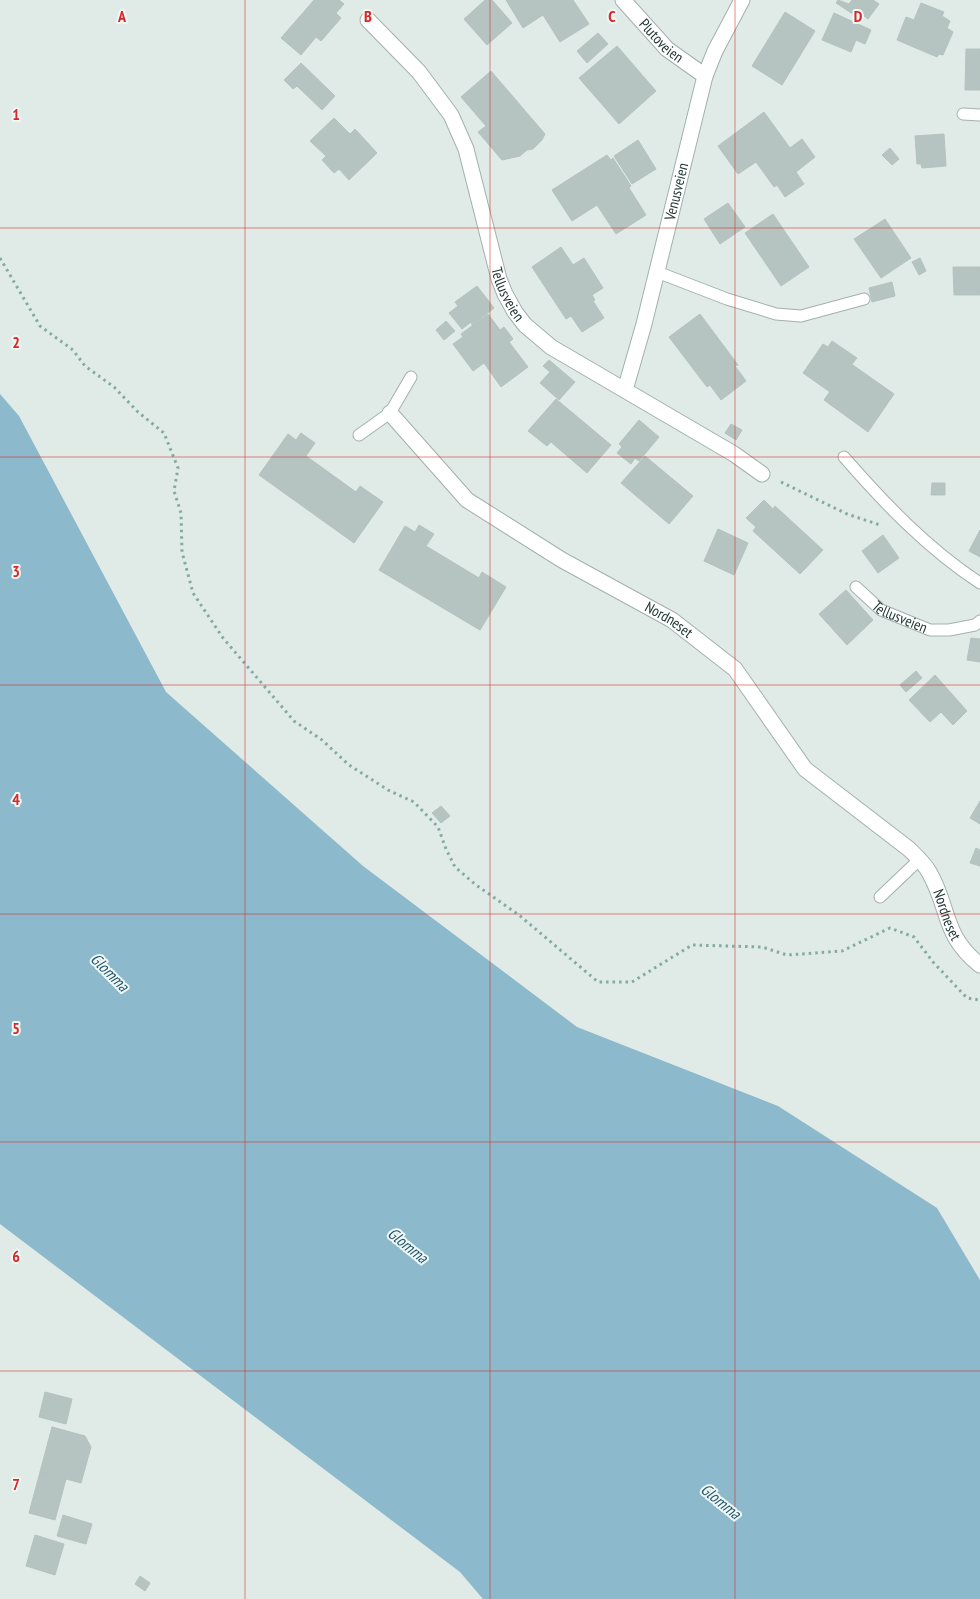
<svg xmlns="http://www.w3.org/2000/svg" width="980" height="1599" viewBox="0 0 980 1599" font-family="'PT Sans Narrow',sans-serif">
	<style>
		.water { fill: #8cb9cb }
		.building { fill: #b5c4c0; stroke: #b3c3be }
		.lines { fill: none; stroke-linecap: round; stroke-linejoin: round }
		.service-casing { stroke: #a3b1ad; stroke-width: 13 }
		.minor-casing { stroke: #a3b1ad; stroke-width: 17 }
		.path { stroke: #83aba3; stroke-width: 3; stroke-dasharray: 2.5 4; stroke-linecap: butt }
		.service { stroke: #fff; stroke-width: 11 }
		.minor { stroke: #fff; stroke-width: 15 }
		.grid { fill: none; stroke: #d62828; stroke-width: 1; stroke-opacity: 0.55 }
		.labels { text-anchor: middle; stroke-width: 4; stroke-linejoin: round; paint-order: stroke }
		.street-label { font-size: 15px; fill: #223835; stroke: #f0f7f4 }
		.water-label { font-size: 16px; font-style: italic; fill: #21586f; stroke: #f0f7f4 }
		.grid-label { font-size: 16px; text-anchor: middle; font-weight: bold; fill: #d62828; stroke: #f0f7f4; stroke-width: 4; stroke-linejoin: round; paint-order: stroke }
	</style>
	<rect width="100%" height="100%" fill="#e0eae6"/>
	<polygon class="water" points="0,394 19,416 166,692 363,866 577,1027 778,1106 937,1208 980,1280 980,1599 483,1599 460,1572 0,1224"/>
	<g class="building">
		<polygon points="314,0 339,0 344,4 336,13 341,18 321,41 316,37 301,55 281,38"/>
		<polygon points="485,0 492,0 512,23 487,45 464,19"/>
		<polygon points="506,0 573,0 589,24 560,42 543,15 523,28"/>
		<polygon points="838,0 849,4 852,0 873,0 879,4 868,19 859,12 856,16 836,3"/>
		<polygon points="921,3 944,12 942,16 950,21 947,28 953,32 943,55 939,54 937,57 897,40 906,17 914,20"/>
		<polygon points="785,12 815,31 782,85 752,66"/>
		<polygon points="834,13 871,30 865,44 856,40 851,52 822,40"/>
		<polygon points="598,33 608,44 587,63 577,51"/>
		<polygon points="617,46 656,91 619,124 579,78"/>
		<polygon points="966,49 980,49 980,90 965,90"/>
		<polygon points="301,63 335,96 322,110 297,86 293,89 284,80"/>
		<polygon points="491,71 545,134 542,140 533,149 527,150 520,156 502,160 478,132 486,126 461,97"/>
		<polygon points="764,112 790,148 802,139 815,157 796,172 804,184 785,197 777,185 774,187 756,162 738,174 718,146"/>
		<polygon points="334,118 350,134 355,129 377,153 349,180 339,169 334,173 322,160 326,156 310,141"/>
		<polygon points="944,134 946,166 922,168 921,164 917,164 915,136"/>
		<polygon points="638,140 656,169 632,184 614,156"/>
		<polygon points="890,148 899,159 892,165 882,155"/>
		<polygon points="607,155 611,160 613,158 631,186 629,188 646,215 616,234 597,205 572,221 552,190"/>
		<polygon points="728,203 745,227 720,244 704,219"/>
		<polygon points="773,214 809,267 781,286 745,233"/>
		<polygon points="885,219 911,258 881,278 854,239"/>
		<polygon points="561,247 573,265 584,258 603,288 592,295 595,300 593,301 604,318 582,332 571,316 566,319 532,267"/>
		<polygon points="920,258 926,271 919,275 912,262"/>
		<polygon points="953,267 980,267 980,295 954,295"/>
		<polygon points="892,282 895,296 872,302 869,288"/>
		<polygon points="477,286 494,308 472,325 471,322 462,329 449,313 458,306 455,302"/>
		<polygon points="488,314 500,330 504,327 513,339 509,342 528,367 501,387 484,363 473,371 453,344 463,337 461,334"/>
		<polygon points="700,314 738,365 735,366 746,381 721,400 710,385 707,387 669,337"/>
		<polygon points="446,321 455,331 444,340 436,330"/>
		<polygon points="832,341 857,358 852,364 850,363 830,392 803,373 823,344 828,347"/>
		<polygon points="549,360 575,382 559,400 540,383 550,372 543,366"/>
		<polygon points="850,363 894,394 868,432 824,400"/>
		<polygon points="556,399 611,445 587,473 551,442 547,446 528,431"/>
		<polygon points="639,420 659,437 639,461 635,458 631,464 617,453 622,447 619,444"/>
		<polygon points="731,424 742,430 736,440 725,433"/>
		<polygon points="301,433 315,443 306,456 356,492 360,486 383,502 354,543 259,475 288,434 296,440"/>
		<polygon points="645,456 693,496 669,524 621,483"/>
		<polygon points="932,483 945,483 945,495 931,495"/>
		<polygon points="764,500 773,509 775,506 823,550 800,574 753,531 756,527 746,518"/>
		<polygon points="419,525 434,534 426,546 479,578 482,572 506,587 480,630 379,570 405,526 415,532"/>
		<polygon points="718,529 748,543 734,575 704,561"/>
		<polygon points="980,530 980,557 969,551"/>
		<polygon points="883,535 899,558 878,573 862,551"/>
		<polygon points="846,590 873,620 847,645 819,614"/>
		<polygon points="971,638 980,639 980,662 967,660"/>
		<polygon points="916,671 922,678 906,692 900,685"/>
		<polygon points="935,675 967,711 953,725 941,712 930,722 909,700"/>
		<polygon points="980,801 980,824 970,818"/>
		<polygon points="441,806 450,816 441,823 432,813"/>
		<polygon points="976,848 980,850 980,866 970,863"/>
		<polygon points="45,1392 72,1399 66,1424 39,1417"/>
		<polygon points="52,1427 85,1436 91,1447 81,1483 40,1472"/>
		<polygon points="40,1472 66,1479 55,1520 29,1513"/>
		<polygon points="63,1515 92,1524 86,1544 57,1536"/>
		<polygon points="35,1535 64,1544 55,1575 26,1566"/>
		<polygon points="140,1576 150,1583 145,1591 135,1584"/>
	</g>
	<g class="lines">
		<defs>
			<g id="service">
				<polyline points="963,114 980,115"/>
				<polyline points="657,272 727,299 776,314 801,316 864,299"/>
				<polyline points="359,435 390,413 411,377"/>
				<path d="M 844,457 C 885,504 928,549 980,583"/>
				<path id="s1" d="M 856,587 L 881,610 L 930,630 L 949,630 L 975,625 L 980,621"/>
				<polyline points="880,897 920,859"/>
			</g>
			<g id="minor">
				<path id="s2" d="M 623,0 L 667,49 L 705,76"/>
				<path id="s3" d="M 368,20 L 419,72 L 451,115 L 466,149 L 499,279 L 505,294 L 515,312 L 525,325 L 551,347 L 734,454 L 762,474"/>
				<path id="s4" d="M 625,390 L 644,324 L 705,76 L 715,51 L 742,0"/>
				<path id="s5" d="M 390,413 L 467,500 L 562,560 L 672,620 L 735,669 L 805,769 L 909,849 C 916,856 924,863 929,872 C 950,908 942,935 980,965"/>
			</g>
		</defs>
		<use href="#service" class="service-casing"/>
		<use href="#minor" class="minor-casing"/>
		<g class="path">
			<polyline points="0,258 40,326 73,350 85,366 114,387 138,412 164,433 178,468 174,491 181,513 182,552 193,593 223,638 294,721 322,740 349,765 388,790 414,802 438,827 446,849 455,867 476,885 519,915 598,982 632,982 692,945 762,947 787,955 842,951 890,928 914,937 933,962 967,998 980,1000"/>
			<polyline points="781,482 847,514 880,525"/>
		</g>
		<use href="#service" class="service"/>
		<use href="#minor" class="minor"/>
	</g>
	<path class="grid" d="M 245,0 L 245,1599M 490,0 L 490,1599M 735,0 L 735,1599M 0,228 L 980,228M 0,457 L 980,457M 0,685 L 980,685M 0,914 L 980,914M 0,1142 L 980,1142M 0,1371 L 980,1371"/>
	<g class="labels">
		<g class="street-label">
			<text dy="5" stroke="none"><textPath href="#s2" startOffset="56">Plutoveien</textPath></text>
			<text dy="5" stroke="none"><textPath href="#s4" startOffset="205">Venusveien</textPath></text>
			<text dy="5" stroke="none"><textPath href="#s3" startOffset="315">Tellusveien</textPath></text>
			<text dy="5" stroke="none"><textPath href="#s1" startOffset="54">Tellusveien</textPath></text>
			<text dy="5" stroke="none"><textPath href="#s5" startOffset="351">Nordneset</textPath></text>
			<text dy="5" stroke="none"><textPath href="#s5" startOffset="764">Nordneset</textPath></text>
		</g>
		<g class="water-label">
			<text transform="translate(110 972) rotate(45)" y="6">Glomma</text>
			<text transform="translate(408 1245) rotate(39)" y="6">Glomma</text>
			<text transform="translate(721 1501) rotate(39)" y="6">Glomma</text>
		</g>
	</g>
	<g class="grid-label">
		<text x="122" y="22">A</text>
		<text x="368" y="22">B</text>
		<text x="612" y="22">C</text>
		<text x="858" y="22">D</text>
		<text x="16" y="120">1</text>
		<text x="16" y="348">2</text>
		<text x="16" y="577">3</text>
		<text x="16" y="805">4</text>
		<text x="16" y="1034">5</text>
		<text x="16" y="1262">6</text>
		<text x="16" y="1490">7</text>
	</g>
</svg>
